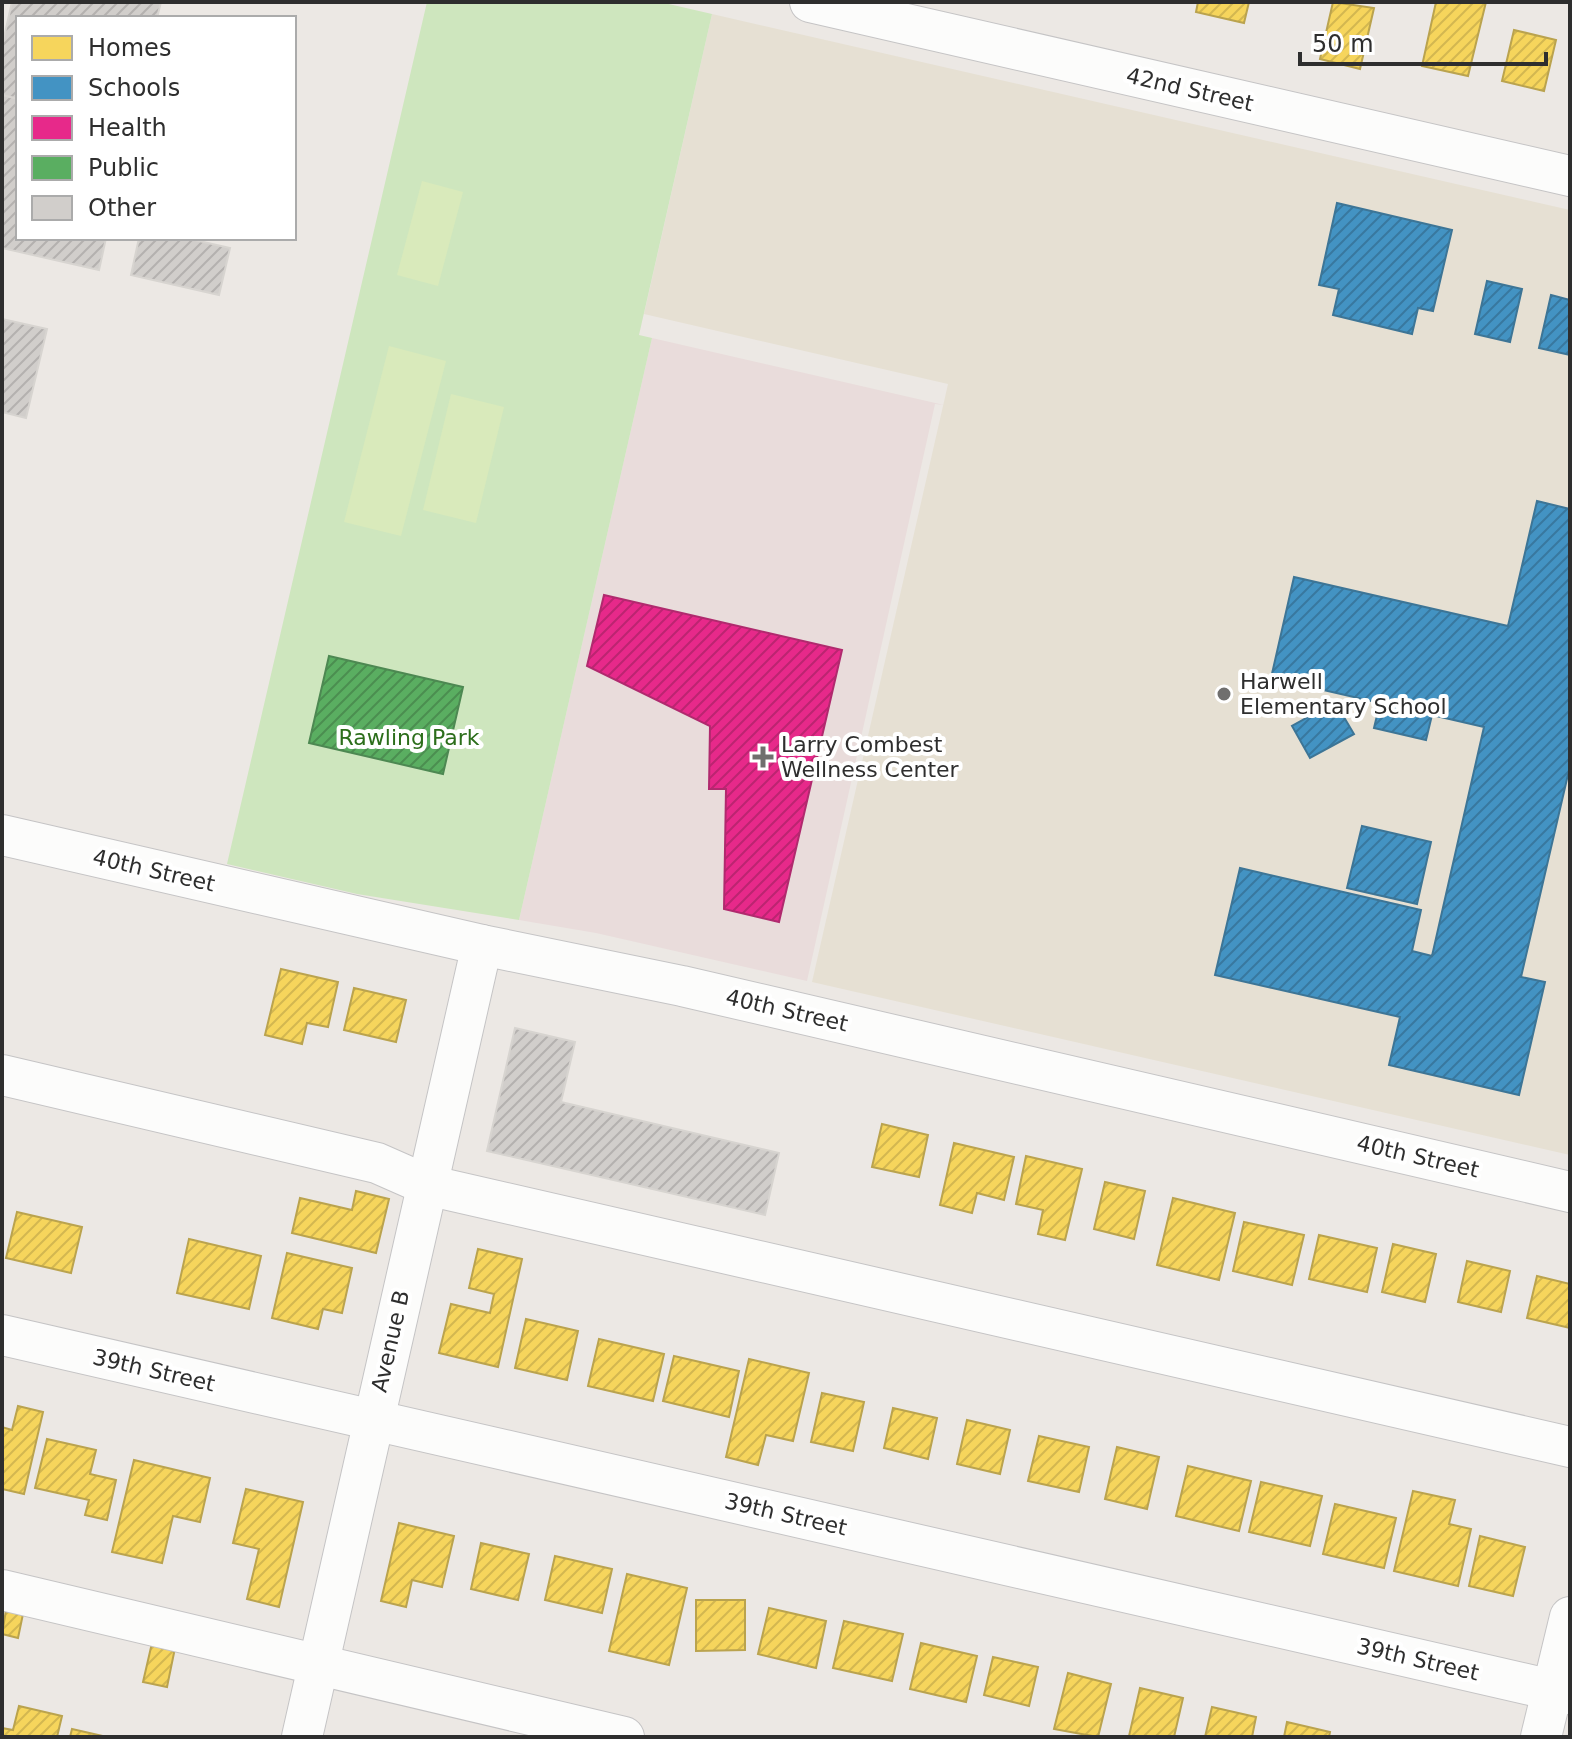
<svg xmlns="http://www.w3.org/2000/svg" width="1572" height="1739" viewBox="0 0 1572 1739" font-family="'DejaVu Sans',sans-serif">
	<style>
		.education { fill: #e6e0d3 }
		.medical { fill: #e9dcdb }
		.park { fill: #cee6be }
		.pitch { fill: #d9eabb }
		.homes { fill: url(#homes-hatch); stroke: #baa34e; stroke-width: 2 }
		.schools { fill: url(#schools-hatch); stroke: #3d7596; stroke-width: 2 }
		.health { fill: url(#health-hatch); stroke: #b02a6e; stroke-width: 2 }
		.public { fill: url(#public-hatch); stroke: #4d8852; stroke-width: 2 }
		.building { fill: url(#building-hatch); stroke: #d7d4d0; stroke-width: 2 }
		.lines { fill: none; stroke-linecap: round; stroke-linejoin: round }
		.minor-casing { stroke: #c5c4c5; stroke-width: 42 }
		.minor { stroke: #fcfcfb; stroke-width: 40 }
		.poi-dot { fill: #706f6e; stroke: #fff; stroke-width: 3 }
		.labels { text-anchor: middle; stroke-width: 8; stroke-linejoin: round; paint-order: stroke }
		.street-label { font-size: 22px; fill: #2e2e2e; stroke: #fff }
		.poi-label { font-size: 22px; fill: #2e2e2e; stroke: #fff; text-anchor: start }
		.park-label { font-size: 22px; fill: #2c6e1b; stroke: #fff }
	</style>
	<defs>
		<pattern id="homes-hatch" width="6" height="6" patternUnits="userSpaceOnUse" patternTransform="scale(2)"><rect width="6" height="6" fill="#f6d55c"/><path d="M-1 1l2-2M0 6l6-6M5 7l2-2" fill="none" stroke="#d3b750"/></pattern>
		<pattern id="schools-hatch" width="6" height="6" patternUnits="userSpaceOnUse" patternTransform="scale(2)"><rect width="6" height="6" fill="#4393c3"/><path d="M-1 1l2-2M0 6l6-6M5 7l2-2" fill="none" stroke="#38789f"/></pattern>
		<pattern id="health-hatch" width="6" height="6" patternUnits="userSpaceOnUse" patternTransform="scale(2)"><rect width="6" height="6" fill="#e7298a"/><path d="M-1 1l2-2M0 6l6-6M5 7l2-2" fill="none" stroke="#bc2471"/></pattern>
		<pattern id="public-hatch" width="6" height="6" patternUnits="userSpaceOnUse" patternTransform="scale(2)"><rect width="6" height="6" fill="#5aae61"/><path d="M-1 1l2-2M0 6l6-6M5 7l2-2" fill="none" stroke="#4b8e50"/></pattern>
		<pattern id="building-hatch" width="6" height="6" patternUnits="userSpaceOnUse" patternTransform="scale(2)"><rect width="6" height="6" fill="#d1cecb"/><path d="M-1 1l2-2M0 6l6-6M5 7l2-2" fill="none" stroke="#b4b1af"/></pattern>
	</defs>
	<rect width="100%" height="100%" fill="#ece8e4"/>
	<polygon class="education" points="712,14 1570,210 1570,1155 812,982 948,384 644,314"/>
	<polygon class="medical" points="652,338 944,405 935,404 807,981 596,933 519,920"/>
	<polygon class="park" points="427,2 660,2 712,14 639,335 652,338 519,920 357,894 227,864"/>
	<g class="pitch">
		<polygon points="422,181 463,192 438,286 397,275"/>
		<polygon points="389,346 446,361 401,536 344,522"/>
		<polygon points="451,394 504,407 476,523 423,510"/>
	</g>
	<g class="homes">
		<polygon points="1198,2 1249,2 1244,23 1196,12"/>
		<polygon points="1333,2 1374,8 1360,69 1320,59"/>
		<polygon points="1436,2 1486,2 1468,76 1422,66"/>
		<polygon points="1514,30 1556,40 1544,91 1502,81"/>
		<polygon points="281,969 338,982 328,1027 307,1023 302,1044 265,1035"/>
		<polygon points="354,988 406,1000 396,1042 344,1030"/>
		<polygon points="882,1124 928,1135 919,1177 872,1167"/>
		<polygon points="954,1143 1014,1157 1004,1200 977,1193 972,1213 940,1205"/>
		<polygon points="1026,1156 1082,1169 1065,1240 1038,1234 1043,1210 1016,1204"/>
		<polygon points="1105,1182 1145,1191 1134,1239 1094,1229"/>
		<polygon points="356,1191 389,1199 376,1253 292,1233 300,1198 352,1210"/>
		<polygon points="1173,1198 1235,1213 1219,1280 1157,1265"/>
		<polygon points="17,1212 82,1227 71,1273 6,1258"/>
		<polygon points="1244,1222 1304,1235 1292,1285 1233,1271"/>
		<polygon points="1319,1235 1377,1248 1367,1292 1309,1279"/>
		<polygon points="189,1239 261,1256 249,1309 177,1293"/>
		<polygon points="1393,1244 1436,1254 1425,1302 1382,1292"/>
		<polygon points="478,1249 522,1259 498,1367 439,1353 451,1304 490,1313 494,1294 469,1288"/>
		<polygon points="287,1253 352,1268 342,1313 323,1309 318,1329 272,1318"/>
		<polygon points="1467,1261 1510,1271 1501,1312 1458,1302"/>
		<polygon points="1537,1276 1570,1284 1570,1328 1527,1318"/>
		<polygon points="526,1319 578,1331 567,1380 515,1368"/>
		<polygon points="599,1339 664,1354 653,1401 588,1386"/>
		<polygon points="674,1356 739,1371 729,1417 663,1401"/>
		<polygon points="749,1359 809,1373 793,1441 766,1435 758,1465 726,1457"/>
		<polygon points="822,1393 864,1402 853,1451 811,1442"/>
		<polygon points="18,1406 43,1412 24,1494 2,1489 2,1427 12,1430"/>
		<polygon points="893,1408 937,1418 928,1459 884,1448"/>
		<polygon points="967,1420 1010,1430 1000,1474 957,1464"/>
		<polygon points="1039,1436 1089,1447 1079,1492 1028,1481"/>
		<polygon points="47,1439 96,1450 90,1474 116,1480 107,1520 85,1515 89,1500 35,1488"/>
		<polygon points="1117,1447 1159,1457 1147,1509 1105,1499"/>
		<polygon points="134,1460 210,1478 200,1522 173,1516 162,1563 112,1552"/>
		<polygon points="1188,1466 1251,1481 1239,1531 1176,1516"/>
		<polygon points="1261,1482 1322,1496 1310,1546 1249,1532"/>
		<polygon points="246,1489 303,1502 279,1607 247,1599 259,1549 233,1543"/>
		<polygon points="1413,1491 1455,1500 1449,1524 1471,1529 1458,1586 1394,1571"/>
		<polygon points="1335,1504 1396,1518 1384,1568 1323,1554"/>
		<polygon points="399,1523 454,1536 442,1587 412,1580 406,1607 381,1601"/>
		<polygon points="1480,1536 1525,1547 1513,1596 1469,1586"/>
		<polygon points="481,1543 529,1554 518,1600 471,1589"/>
		<polygon points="555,1556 612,1569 602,1613 545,1600"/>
		<polygon points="627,1574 687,1588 669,1665 609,1651"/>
		<polygon points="696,1600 745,1600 745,1650 696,1651"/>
		<polygon points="769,1608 826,1621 816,1668 758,1654"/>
		<polygon points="6,1610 23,1614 18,1638 2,1634"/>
		<polygon points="844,1621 903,1634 892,1681 833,1668"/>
		<polygon points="152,1643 175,1648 167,1687 143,1682"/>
		<polygon points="921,1643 977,1656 966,1702 910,1689"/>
		<polygon points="993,1657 1038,1667 1029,1706 984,1695"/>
		<polygon points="1068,1673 1111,1684 1098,1737 1054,1729"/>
		<polygon points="1140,1688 1183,1698 1174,1737 1129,1736"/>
		<polygon points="19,1706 62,1716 57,1737 2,1737 2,1728 13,1730"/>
		<polygon points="1212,1707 1256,1717 1252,1737 1205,1737"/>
		<polygon points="1287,1722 1330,1732 1329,1737 1284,1737"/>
		<polygon points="72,1729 107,1737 70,1737"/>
	</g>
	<g class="schools">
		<polygon points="1337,203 1452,230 1433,311 1418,308 1412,334 1333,315 1339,289 1319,285"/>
		<polygon points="1487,281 1522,289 1510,342 1475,334"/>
		<polygon points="1551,295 1570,300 1570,355 1539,348"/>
		<polygon points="1537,501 1570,509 1570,766 1521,977 1545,982 1519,1095 1389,1065 1400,1017 1215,975 1240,868 1421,910 1412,951 1432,956 1484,727 1432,715 1426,740 1374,728 1380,703 1271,678 1294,577 1508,626"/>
		<polygon points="1335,702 1354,734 1310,758 1292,726"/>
		<polygon points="1362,826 1431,842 1417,904 1347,888"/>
	</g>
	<polygon class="health" points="604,595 842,650 779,922 724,909 726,789 709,789 710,726 587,666"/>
	<polygon class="public" points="329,656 463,687 443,774 309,743"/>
	<g class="building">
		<polygon points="12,2 161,2 157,18 18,18 18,99 2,95 2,46"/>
		<polygon points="2,95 18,99 18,238 106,238 99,270 2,248"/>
		<polygon points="139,238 186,238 230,248 219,295 131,275"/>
		<polygon points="2,319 47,329 26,418 2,412"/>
		<polygon points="515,1028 575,1042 561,1102 779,1153 765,1215 487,1151"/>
	</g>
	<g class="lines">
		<defs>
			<g id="minor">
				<polyline points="810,2 1570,176"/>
				<polyline points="2,835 482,945 682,986 1570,1192"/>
				<polyline points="2,1075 377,1163 427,1185 1570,1447"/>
				<polyline points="2,1335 1570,1694"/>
				<polyline points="2,1590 624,1737"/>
				<polyline points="302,1737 482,945"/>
				<polyline points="1541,1737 1570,1617"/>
			</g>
		</defs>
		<use href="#minor" class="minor-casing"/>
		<use href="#minor" class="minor"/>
	</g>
	<g class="poi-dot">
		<circle cx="1224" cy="694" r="8"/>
		<path d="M759 745h8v8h8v8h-8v8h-8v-8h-8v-8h8z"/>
	</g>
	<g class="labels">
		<g class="street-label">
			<text transform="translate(1190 89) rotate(13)" y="8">42nd Street</text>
			<text transform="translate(154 870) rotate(13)" y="8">40th Street</text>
			<text transform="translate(787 1010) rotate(13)" y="8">40th Street</text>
			<text transform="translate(1418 1156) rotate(13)" y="8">40th Street</text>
			<text transform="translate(390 1341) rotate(-77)" y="8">Avenue B</text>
			<text transform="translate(154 1370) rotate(13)" y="8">39th Street</text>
			<text transform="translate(786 1514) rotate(13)" y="8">39th Street</text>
			<text transform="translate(1418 1659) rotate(13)" y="8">39th Street</text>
		</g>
		<g class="poi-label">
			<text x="1240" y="689">Harwell<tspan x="1240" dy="25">Elementary School</tspan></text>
			<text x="781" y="752">Larry Combest<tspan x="781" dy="25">Wellness Center</tspan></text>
		</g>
		<g class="park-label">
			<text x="409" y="745">Rawling Park</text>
		</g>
	</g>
	<rect width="1572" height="1739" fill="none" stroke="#2e2e2e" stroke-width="8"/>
	<rect x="16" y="16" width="280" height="224" fill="#ffffff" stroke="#ababab" stroke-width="2"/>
	<rect x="32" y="36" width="40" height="24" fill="#f6d55c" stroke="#ababab" stroke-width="2"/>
	<text x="88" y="56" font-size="24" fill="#2e2e2e">Homes</text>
	<rect x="32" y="76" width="40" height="24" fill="#4393c3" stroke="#ababab" stroke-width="2"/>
	<text x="88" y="96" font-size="24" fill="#2e2e2e">Schools</text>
	<rect x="32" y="116" width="40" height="24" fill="#e7298a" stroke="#ababab" stroke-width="2"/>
	<text x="88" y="136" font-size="24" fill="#2e2e2e">Health</text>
	<rect x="32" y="156" width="40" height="24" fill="#5aae61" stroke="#ababab" stroke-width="2"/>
	<text x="88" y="176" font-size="24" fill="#2e2e2e">Public</text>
	<rect x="32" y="196" width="40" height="24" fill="#d1cecb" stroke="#ababab" stroke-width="2"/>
	<text x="88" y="216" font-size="24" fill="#2e2e2e">Other</text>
	<path d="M1300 52v12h246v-12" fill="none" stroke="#2e2e2e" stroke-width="4"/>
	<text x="1312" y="52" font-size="24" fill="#2e2e2e" stroke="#ffffff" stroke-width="6" paint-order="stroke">50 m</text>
</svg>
